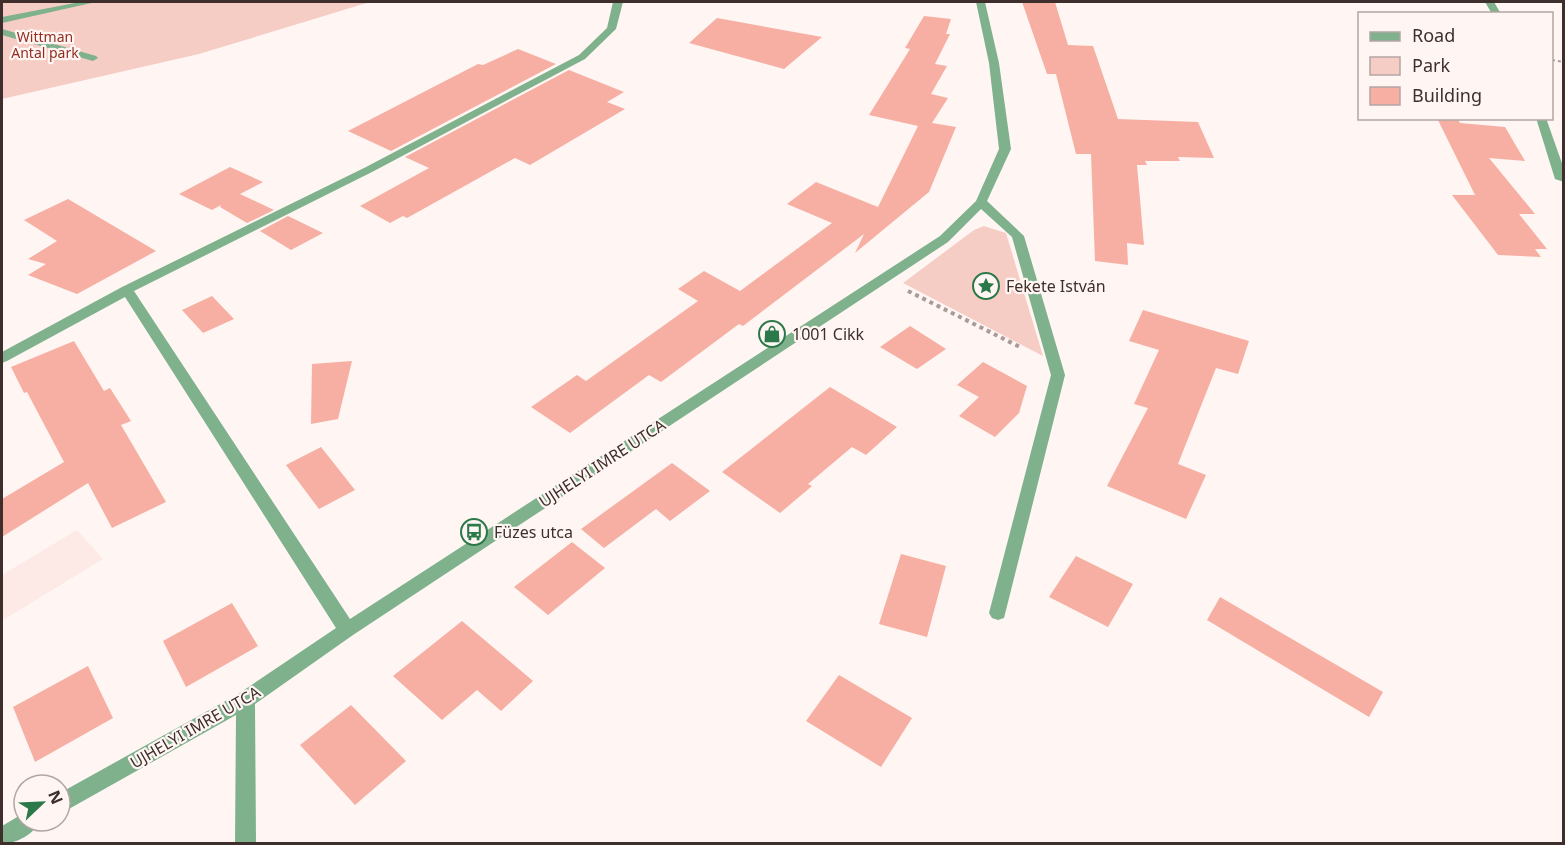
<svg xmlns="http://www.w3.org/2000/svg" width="1565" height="845" viewBox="0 0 1565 845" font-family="'Noto Sans',sans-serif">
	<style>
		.built { fill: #fde9e5 }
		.green { fill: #f6cdc5 }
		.building { fill: #f6afa2 }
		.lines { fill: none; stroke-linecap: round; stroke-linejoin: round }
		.path-far1 { stroke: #a89c99; stroke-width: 2; stroke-dasharray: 3 3; stroke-linecap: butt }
		.path { stroke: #a89c99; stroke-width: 4; stroke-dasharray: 4 4; stroke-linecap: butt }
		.service { fill: #7eb18c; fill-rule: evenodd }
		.minor { fill: #7eb18c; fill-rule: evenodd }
		.labels { text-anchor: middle; stroke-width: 4.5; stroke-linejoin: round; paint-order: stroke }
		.far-park-label { font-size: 14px; fill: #922d20; stroke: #fff6f4 }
		.poi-label { font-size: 16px; fill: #3f2f2c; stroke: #fff6f4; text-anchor: start }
		.street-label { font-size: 16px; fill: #3f2f2c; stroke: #fff6f4 }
	</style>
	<rect width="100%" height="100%" fill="#fff6f4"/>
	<polygon class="built" points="77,530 103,559 3,620 2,575"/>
	<g class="green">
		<polygon points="2,2 370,2 199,54 2,99"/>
		<polygon points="984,226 1006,233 1043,356 903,283 974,230"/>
	</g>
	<g class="building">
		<polygon points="1022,2 1055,2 1068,45 1093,46 1118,119 1198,122 1214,158 1178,157 1180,161 1145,161 1147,165 1137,165 1144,245 1127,243 1128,265 1095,261 1091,154 1076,154 1056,74 1047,74"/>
		<polygon points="924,16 951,19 946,34 950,34 935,64 947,66 931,94 948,98 932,123 956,127 929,192 855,253 864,234 743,326 739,324 661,382 649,375 570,433 531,407 577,375 586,381 698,301 678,289 704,271 740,291 832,223 787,204 816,182 878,207 918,126 869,115 910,49 905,48"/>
		<polygon points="717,18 822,37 784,69 689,43"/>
		<polygon points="518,49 556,64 391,151 348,131 478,64 483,65"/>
		<polygon points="569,70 624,92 607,102 625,109 530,165 515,158 407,218 403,216 390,223 360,206 429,168 405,157"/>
		<polygon points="1437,118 1457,118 1460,123 1505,127 1525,161 1489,158 1535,214 1519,214 1547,249 1535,249 1541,257 1498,255 1452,195 1475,195"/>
		<polygon points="230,167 263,182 240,194 274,210 247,223 220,207 221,205 212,210 179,194"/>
		<polygon points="68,199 156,251 77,294 28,275 46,264 28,259 57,241 24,220"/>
		<polygon points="288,216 323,233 291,250 260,231"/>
		<polygon points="212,296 234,319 203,333 182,310"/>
		<polygon points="1143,310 1249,341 1238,374 1216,368 1178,464 1206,475 1186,519 1107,486 1148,408 1134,404 1159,350 1129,341"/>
		<polygon points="910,326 946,349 917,369 880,347"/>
		<polygon points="74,341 104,391 110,388 131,421 121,425 166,502 112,528 88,483 2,537 2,499 64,462 27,392 24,393 11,367"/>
		<polygon points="352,361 338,419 311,424 312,364"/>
		<polygon points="983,362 1027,386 1019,413 995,437 959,416 979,397 957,385"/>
		<polygon points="830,387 897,427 866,455 852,447 808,484 812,486 780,513 722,472"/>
		<polygon points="321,447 355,490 319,509 286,465"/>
		<polygon points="672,463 710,491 670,521 656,509 604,548 581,529"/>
		<polygon points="572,542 605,568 548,615 514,587"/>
		<polygon points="901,554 946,566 927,637 879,624"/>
		<polygon points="1076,556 1133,584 1108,627 1049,597"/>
		<polygon points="1220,597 1383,692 1369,717 1207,620"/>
		<polygon points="232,603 258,646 186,687 163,641"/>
		<polygon points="462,621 533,681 501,711 477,690 442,720 393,676"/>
		<polygon points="88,666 113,718 35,762 13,707"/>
		<polygon points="839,675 912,718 881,767 806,721"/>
		<polygon points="351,705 406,761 355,805 300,745"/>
	</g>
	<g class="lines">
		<polyline class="path-far1" points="1552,60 1564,62"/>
		<polyline class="path" points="908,291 1022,348"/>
		<g class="service">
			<polygon points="80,2 96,2 2,23 2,17"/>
			<polygon points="2,29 96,56 98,58 93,61 2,35"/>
		</g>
		<g class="minor">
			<polygon points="613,2 623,2 616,29 585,59 374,171 134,291 350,619 940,236 976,201 999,149 989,63 976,2 985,2 999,63 1011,149 987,201 1024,236 1065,375 1004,618 998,620 992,618 989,613 1051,375 1012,237 981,209 948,242 353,635 255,704 256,844 235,844 236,715 60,814 60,793 238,694 336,628 125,297 7,361 2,363 2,352 122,287 366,167 579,55 607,28"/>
			<polygon points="1485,2 1494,2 1501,14 1492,14"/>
			<polygon points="1536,118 1546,118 1564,169 1564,182 1555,179"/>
			<path d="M 24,813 L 24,821 L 40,821 C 35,834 15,844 2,844 L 2,826 Z"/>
		</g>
	</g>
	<defs>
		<symbol id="sight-ring" viewBox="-11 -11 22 22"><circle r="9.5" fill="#fff6f4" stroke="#2b7848" stroke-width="1.5"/><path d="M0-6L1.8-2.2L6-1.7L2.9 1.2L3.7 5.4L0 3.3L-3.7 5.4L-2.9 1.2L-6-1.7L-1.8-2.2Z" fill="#2b7848"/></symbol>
		<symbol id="shop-ring" viewBox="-11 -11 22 22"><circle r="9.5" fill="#fff6f4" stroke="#2b7848" stroke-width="1.5"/><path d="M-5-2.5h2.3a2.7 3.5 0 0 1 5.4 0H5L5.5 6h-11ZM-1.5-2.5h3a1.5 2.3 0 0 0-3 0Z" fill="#2b7848"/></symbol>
		<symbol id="bus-ring" viewBox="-11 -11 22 22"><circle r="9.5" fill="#fff6f4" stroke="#2b7848" stroke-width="1.5"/><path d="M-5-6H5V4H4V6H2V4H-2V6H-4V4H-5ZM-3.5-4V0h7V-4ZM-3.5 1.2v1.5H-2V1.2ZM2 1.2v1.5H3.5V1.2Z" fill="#2b7848"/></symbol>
	</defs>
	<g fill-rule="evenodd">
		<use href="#sight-ring" x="971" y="271" width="30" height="30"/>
		<use href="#shop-ring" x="757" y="319" width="30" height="30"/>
		<use href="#bus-ring" x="459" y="517" width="30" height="30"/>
	</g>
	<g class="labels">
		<g class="far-park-label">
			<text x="45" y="42">Wittman<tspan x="45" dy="16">Antal park</tspan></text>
		</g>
		<g class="poi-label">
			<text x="1006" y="292">Fekete István</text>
			<text x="792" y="340">1001 Cikk</text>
			<text x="494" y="538">Füzes utca</text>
		</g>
		<g class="street-label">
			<text transform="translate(602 463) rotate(-33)" y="6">UJHELYI IMRE UTCA</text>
			<text transform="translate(195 727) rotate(-30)" y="6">UJHELYI IMRE UTCA</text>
		</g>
	</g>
	<rect width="1565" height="845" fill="none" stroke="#3f2f2c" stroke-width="6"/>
	<rect x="1358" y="12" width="195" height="108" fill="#fff6f4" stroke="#b2a6a4" stroke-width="1.5"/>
	<rect x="1370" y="32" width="30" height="9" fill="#7eb18c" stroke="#b2a6a4" stroke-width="1.5"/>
	<text x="1412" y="42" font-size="18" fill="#3f2f2c">Road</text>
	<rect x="1370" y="57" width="30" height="18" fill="#f6cdc5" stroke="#b2a6a4" stroke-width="1.5"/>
	<text x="1412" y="72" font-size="18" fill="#3f2f2c">Park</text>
	<rect x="1370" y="87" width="30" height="18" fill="#f6afa2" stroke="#b2a6a4" stroke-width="1.5"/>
	<text x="1412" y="102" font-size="18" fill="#3f2f2c">Building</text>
	<g transform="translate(42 803) rotate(67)"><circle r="28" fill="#fff6f4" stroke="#b2a6a4" stroke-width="1.5"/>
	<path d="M0-4.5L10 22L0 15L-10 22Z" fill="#2b7848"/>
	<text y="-9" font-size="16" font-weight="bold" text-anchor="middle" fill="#3f2f2c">N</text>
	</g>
</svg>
